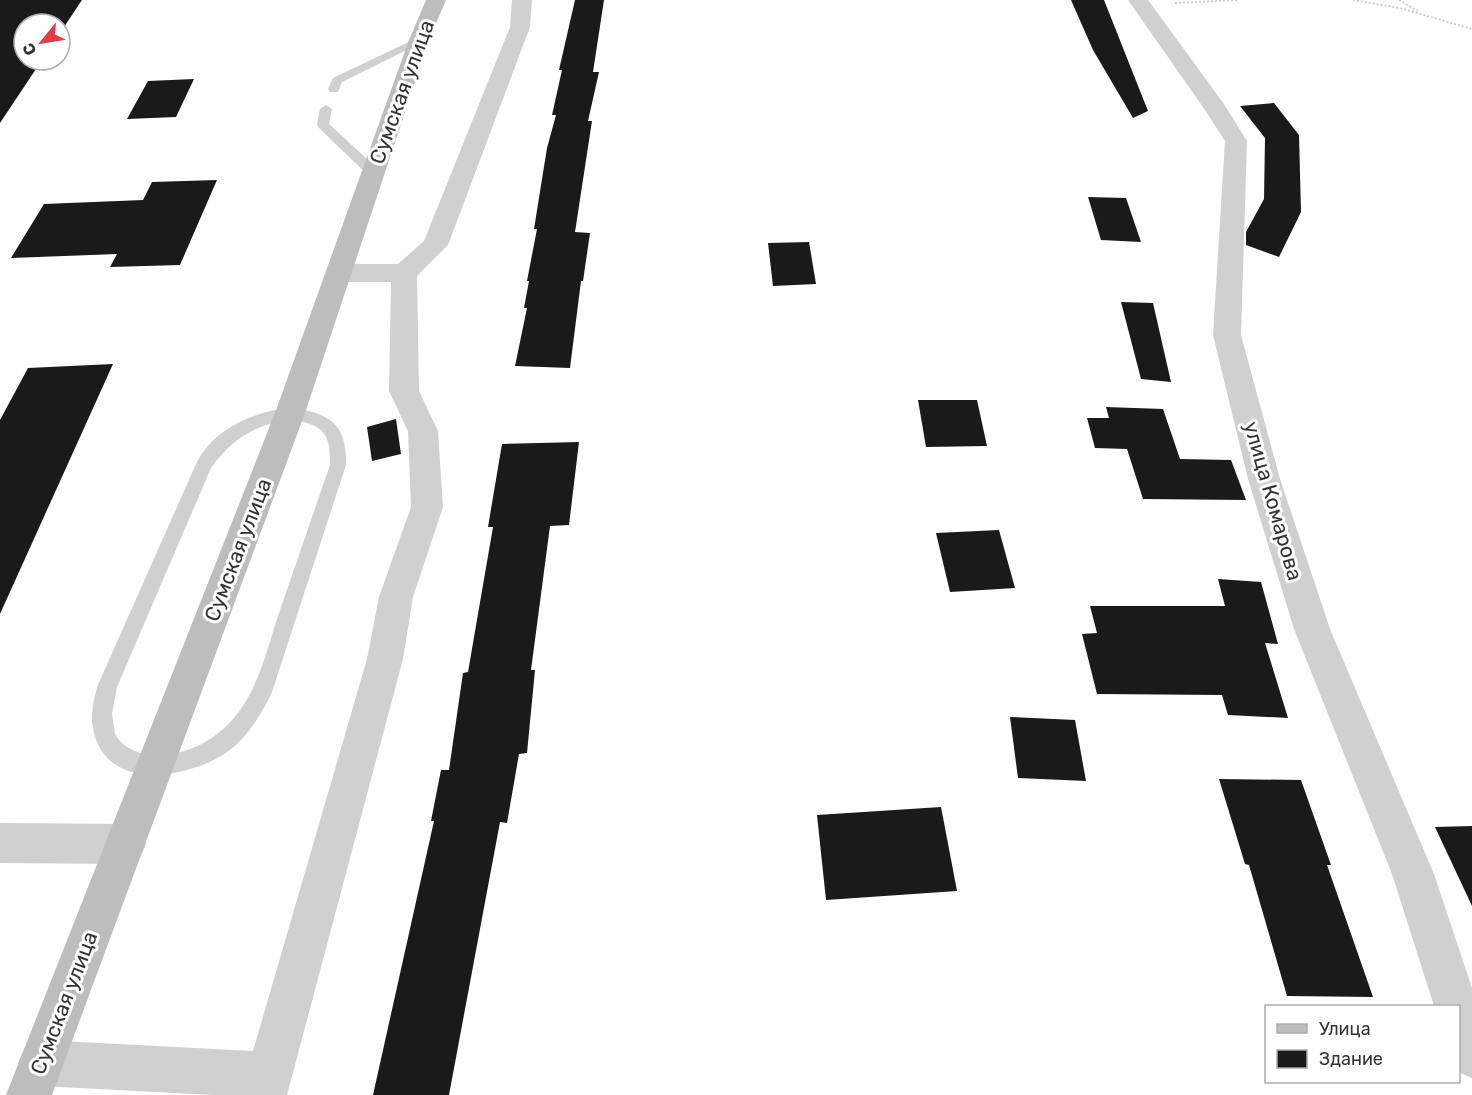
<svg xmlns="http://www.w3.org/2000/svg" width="1472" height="1095" viewBox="0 0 1472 1095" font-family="Rubik,sans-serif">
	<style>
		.building { fill: #1a1a1a }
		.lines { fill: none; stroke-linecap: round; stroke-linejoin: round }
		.path { stroke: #cdcdcd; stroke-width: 2; stroke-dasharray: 2 2; stroke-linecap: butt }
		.lane { fill: #d0d0d0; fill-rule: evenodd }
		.street { fill: #d0d0d0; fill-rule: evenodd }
		.secondary { fill: #bdbdbd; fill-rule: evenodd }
		.labels { text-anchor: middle; stroke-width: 6; stroke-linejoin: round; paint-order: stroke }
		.street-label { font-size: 21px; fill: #333; stroke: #fff }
	</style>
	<rect width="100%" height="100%" fill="#fff"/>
	<g class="building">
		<polygon points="0,0 82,0 60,33 60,24 24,24 24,60 42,60 0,123"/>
		<polygon points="575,0 604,0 593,72 599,72 588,121 592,121 575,232 590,233 583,281 581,281 570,368 515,366 527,308 524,308 529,281 527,281 537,229 534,229 547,148 556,115 552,115 562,70 559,70"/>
		<polygon points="1071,0 1104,0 1148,111 1133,118 1093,50"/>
		<polygon points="194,79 176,117 127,119 148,81"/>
		<polygon points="1274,103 1299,135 1301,212 1279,257 1246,245 1246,232 1264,199 1265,138 1240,106"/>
		<polygon points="217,180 180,265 110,267 117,254 11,258 44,204 143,200 152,182"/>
		<polygon points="1088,197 1126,198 1141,242 1101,240"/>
		<polygon points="809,242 816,284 773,286 768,243"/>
		<polygon points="1121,302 1153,303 1171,382 1141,379"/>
		<polygon points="113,364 0,614 0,420 28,368"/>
		<polygon points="918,400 977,400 987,446 926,447"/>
		<polygon points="1106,407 1163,409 1180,459 1231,460 1246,500 1143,499 1127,449 1095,448 1087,418 1109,418"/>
		<polygon points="396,419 401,454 372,461 367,427"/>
		<polygon points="579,442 569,525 550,526 531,670 535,670 527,753 519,754 507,823 500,822 449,1095 373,1095 434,821 431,821 441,770 449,770 463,673 468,672 493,527 488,527 502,444"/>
		<polygon points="999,530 1015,588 950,592 936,533"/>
		<polygon points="1218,579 1261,582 1278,644 1265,643 1288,718 1228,715 1222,695 1097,694 1082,634 1097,633 1090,606 1225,606"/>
		<polygon points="1010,717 1075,720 1086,781 1018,778"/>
		<polygon points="1219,779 1301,780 1331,865 1327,865 1373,997 1287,996 1249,865 1245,864"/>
		<polygon points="941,807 957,891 826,900 817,815"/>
		<polygon points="1472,826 1472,906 1435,827"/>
	</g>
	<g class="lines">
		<g class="path">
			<polyline points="1353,0 1400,8 1472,29"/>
			<polyline points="1399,0 1418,11"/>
			<polyline points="1175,3 1237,0"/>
		</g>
		<g class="lane">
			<polygon points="419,37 425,40 423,42 342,82 338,92 330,92 328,89 333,78"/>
			<polygon points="326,105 332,109 329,124 379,170 380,173 379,176 369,176 319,128 317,125 320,109"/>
			<path d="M 290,407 C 329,414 347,422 346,465 L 271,695 C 260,715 249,735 230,750 C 191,779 104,794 93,728 C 90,714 94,700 97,687 L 196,464 C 214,428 252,413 290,407 ZM 290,419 C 322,425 331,431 330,465 C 313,514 296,564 279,613 C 267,649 259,688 234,718 C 216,739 191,753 163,755 C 144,756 125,751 115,734 L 112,714 L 117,687 L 211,468 C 232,439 255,425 290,419 Z"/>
		</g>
		<g class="street">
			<polygon points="512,0 532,0 530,27 448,245 417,276 419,391 438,431 443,507 413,597 403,659 287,1095 213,1095 41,1086 25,1079 18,1063 25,1047 41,1040 253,1051 367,659 379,597 411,507 408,431 389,391 391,282 339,282 330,279 326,273 330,267 339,264 398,264 424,241 510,27"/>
			<polygon points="1128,0 1148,0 1224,104 1247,141 1241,335 1280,479 1330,629 1434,874 1472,988 1472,1078 1458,1072 1458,1006 1434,1006 1392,874 1294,629 1248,479 1213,335 1225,141 1205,110"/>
			<polygon points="0,823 126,824 140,830 146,844 140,858 126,864 0,863"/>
		</g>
		<polygon class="secondary" points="426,0 446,0 429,40 305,413 52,1095 6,1095 275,413 409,40"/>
	</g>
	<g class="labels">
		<g class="street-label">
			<text transform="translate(402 92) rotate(-70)" y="7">Сумская улица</text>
			<text transform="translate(1273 501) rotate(74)" y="7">улица Комарова</text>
			<text transform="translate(238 550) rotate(-69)" y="7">Сумская улица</text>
			<text transform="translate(64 1003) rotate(-69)" y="7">Сумская улица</text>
		</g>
	</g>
	<rect x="1265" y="1005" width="195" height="78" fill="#ffffff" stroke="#adadad" stroke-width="1.5"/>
	<rect x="1277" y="1024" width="30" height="9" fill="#bdbdbd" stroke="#adadad" stroke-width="1.5"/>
	<text x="1319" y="1035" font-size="18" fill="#333333">Улица</text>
	<rect x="1277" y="1050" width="30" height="18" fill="#1a1a1a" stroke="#adadad" stroke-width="1.5"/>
	<text x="1319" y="1065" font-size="18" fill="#333333">Здание</text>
	<g transform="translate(42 42) rotate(240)"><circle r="28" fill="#ffffff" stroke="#adadad" stroke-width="1.5"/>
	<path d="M0-4.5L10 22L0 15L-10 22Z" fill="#e63946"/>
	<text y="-9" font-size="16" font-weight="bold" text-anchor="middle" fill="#333333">С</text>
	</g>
</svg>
